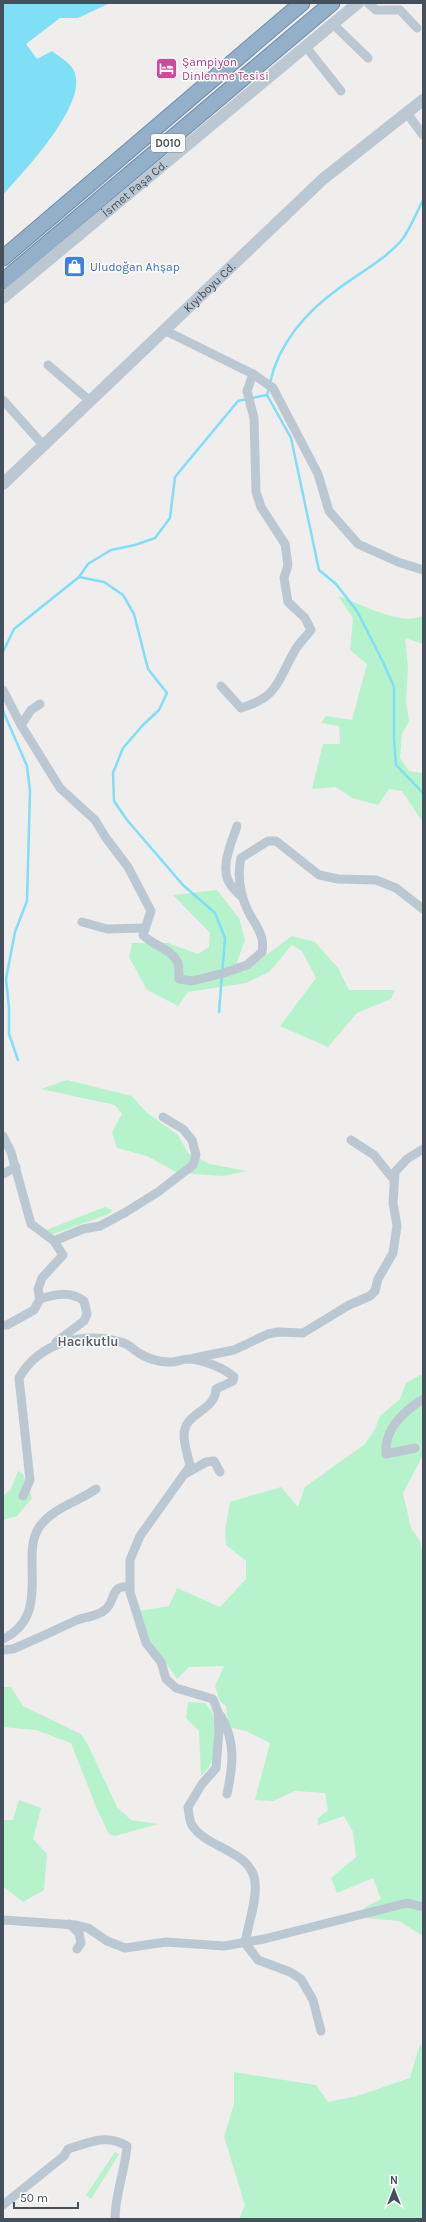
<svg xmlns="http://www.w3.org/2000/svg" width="426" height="2222" viewBox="0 0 426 2222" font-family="Karla,sans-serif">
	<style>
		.green { fill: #b6f3cc }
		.water { fill: #7edff5 }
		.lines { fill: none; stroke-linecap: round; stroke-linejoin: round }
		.stream { stroke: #7edff5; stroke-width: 2.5 }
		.trunk-casing { stroke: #6a8cae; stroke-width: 17 }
		.minor { stroke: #bcc8d1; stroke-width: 9 }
		.tertiary { stroke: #bcc8d1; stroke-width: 12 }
		.trunk { stroke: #94b0c9; stroke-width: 15 }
		.labels { text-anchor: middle; stroke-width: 3; stroke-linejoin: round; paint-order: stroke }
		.shield { fill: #fff; stroke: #7c858e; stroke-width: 1 }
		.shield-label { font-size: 11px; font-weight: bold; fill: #44515d }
		.hotel-label { font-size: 12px; fill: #b23c85; stroke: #fff; text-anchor: start }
		.street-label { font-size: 12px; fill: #44515d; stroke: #fff }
		.shop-label { font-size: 12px; fill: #366cbe; stroke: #fff; text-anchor: start }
		.neighbourhood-label { font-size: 13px; font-weight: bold; fill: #595e63; stroke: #fff }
	</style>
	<rect width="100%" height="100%" fill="#f0eded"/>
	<g class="green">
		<path d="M 338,596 C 359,603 405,628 423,615 L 423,644 L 405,638 L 408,667 L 406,702 L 409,721 L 402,734 L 400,758 L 409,771 L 423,773 L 422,821 L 402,791 L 389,789 L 378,805 L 352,798 L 336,787 L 312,789 L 323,744 L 340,744 L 339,726 L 321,723 L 326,716 L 352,720 L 367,664 L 350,650 L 353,618 Z"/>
		<polygon points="217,890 239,918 245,940 237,962 243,972 292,936 315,942 338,968 349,990 395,990 391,999 357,1013 328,1047 280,1026 316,978 302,951 292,945 269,972 246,983 188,992 178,1006 147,990 129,957 132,943 168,943 198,954 209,947 210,933 173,895"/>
		<polygon points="67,1080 132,1096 146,1112 178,1135 188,1153 210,1164 247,1171 223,1176 178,1173 147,1156 117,1148 112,1132 122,1114 115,1105 41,1089"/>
		<polygon points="105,1207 112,1210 109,1214 51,1235 46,1230"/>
		<polygon points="420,1375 423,1376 423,1455 403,1493 411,1528 420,1541 423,1555 423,1936 399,1921 366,1918 364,1908 381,1899 373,1878 337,1893 331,1878 356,1857 353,1832 344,1816 318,1825 318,1818 328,1810 325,1793 295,1791 273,1801 255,1800 270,1743 246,1731 229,1727 226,1706 220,1701 215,1686 224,1666 189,1667 177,1679 150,1640 140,1611 169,1606 177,1588 220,1607 246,1579 246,1561 226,1545 225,1531 230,1502 281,1487 298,1507 305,1487 365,1444 375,1429 380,1416 400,1399 406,1383"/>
		<polygon points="18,1471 23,1474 32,1498 17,1516 3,1520 3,1496 11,1489"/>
		<polygon points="3,1687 11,1687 23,1706 81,1734 89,1747 117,1807 131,1820 158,1824 115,1836 109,1834 97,1809 71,1743 36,1730 3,1727"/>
		<path d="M 188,1702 L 205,1703 C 207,1706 211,1710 212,1713 C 220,1732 217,1763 201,1776 L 199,1731 L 186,1718 Z"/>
		<polygon points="19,1800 41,1808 33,1839 47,1854 44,1890 23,1902 3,1886 3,1820 13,1820"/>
		<polygon points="420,2044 423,2049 423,2219 239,2219 245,2205 224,2137 234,2104 234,2072 316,2085 328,2102 357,2096 410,2078"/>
		<polygon points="115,2152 119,2154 91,2199 86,2195"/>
	</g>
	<path class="water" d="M 3,3 L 110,3 L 78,18 L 60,18 L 26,44 L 37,59 L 52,51 C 58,56 69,62 73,69 C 92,101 23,172 3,195 Z"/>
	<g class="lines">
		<g class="stream">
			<path d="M 270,383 C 278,344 306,312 338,289 C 359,273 383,261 401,241 C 410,230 416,213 423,200"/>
			<polyline points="267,395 291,438 319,570 336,584 357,611 383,662 394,687 394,739 396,765 423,793"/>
			<polyline points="252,398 267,395 269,388"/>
			<polyline points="79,577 104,582 123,595 134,614 148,669 167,693 159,710 142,726 123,748 113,773 114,801 127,820 183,885 215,913 225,938 219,1012"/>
			<polyline points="3,652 14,629 79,577 88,564 111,550 135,545 155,538 170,518 175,477 238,401 247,399"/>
			<polyline points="3,711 27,766 30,791 27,901 15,932 6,979 9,1008 9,1034 18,1060"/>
		</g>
		<defs>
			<g id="trunk">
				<polyline points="3,258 302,3"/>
				<polyline points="3,281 332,3"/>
			</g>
		</defs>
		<use href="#trunk" class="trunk-casing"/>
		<g class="minor">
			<polyline points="368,3 376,10 400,10 417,28"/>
			<polyline points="333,24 368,58"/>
			<polyline points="306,47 341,91"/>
			<polyline points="406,112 423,135"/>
			<polyline points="164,330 253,374 273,388 318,474 329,511 358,544 398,562 423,570"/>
			<polyline points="48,365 90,401"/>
			<polyline points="3,400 44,446"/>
			<path d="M 221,686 L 241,708 C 278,697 277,682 294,652 C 298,644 306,637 311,630 L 305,618 L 288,602 L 284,578 L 288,565 L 285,544 L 261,507 L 256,492 L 254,418 L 247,391 L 253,374"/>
			<path d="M 3,690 L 21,725 L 60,788 L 95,820 L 106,838 L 128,867 L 151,911 L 143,935 C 152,945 172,949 178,963 C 179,967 179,974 179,979 L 192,981 L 224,973 L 247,965 L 262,952 C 264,939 261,934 255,923 C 242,904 236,880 241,858 L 268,841 L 276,841 L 319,875 L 338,879 L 376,880 L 396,888 L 423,909"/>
			<polyline points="21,725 31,710 40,704"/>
			<path d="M 237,826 C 232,842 219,868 230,884 C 233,889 237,892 241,896"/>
			<polyline points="82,922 107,929 144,928"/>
			<polyline points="3,1136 11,1152 31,1224 54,1241 63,1255 42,1278 38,1289 40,1299 34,1310 7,1325 3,1325"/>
			<polyline points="351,1140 374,1155 394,1180"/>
			<polyline points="3,1174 16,1167"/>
			<polyline points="54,1241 83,1229 100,1226 126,1212 158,1192 193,1165 196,1155 192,1140 183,1129 163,1117"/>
			<path d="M 40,1299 C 55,1294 71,1291 84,1301 L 87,1314 L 84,1321 L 56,1342"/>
			<polyline points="194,1358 234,1350 268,1334 278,1332 303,1333 349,1305 370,1296 375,1291 378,1279 393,1253 397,1226 393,1203 395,1172 407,1159 423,1149"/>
			<path d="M 415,1448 L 386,1454 C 384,1429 403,1412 423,1399"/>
			<polyline points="185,1474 206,1462 214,1461 220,1472"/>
			<path d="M 23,1496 L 30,1480 L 19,1378 C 40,1341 85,1331 124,1343 C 129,1345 134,1350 139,1353 C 146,1358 159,1362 168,1362 C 175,1363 182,1359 189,1359 C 204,1360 224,1368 234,1377 L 233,1381 L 216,1389 C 215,1412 184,1412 184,1435 C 184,1445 188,1456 190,1466 L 140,1536 L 130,1560 L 130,1592 L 146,1643 L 161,1662 L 166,1679 L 176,1688 L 213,1699 L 218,1712 L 219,1731 L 216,1768 L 202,1784 L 188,1807 C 189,1812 189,1821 192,1825 C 206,1849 253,1850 255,1883 C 257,1902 248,1924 245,1943 L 258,1960 L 290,1972 L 301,1979 L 313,2000 L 321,2031"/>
			<path d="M 3,1639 C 54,1614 18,1555 40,1526 C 54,1507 78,1502 96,1489"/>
			<path d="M 3,1650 L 13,1649 C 34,1640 56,1630 77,1620 C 86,1617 99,1616 106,1609 C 116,1600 110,1584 130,1587"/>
			<path d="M 221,1716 C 236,1742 233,1766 227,1794"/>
			<polyline points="3,1920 76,1925 88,1928 107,1941 125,1948 166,1942 224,1946 264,1939 407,1903 423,1907"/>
			<polyline points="69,1924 79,1933 81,1943 77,1949"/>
			<path d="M 3,2205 L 64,2156 L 68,2149 C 89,2143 106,2133 127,2146 C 125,2171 115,2194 115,2219"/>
		</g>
		<g class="tertiary">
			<path id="s1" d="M 3,298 L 358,3"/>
			<path id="s2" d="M 3,484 L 323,179 L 423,100"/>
		</g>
		<use href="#trunk" class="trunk"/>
	</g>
	<defs>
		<symbol id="hotel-square" viewBox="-11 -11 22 22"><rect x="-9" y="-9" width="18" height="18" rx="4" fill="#d1479c" stroke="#fff"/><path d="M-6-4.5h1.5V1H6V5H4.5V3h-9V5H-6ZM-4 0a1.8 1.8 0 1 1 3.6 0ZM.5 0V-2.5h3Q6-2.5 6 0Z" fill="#fff"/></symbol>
		<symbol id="shop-square" viewBox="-11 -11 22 22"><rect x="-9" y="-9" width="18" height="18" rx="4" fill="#3f7fe0" stroke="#fff"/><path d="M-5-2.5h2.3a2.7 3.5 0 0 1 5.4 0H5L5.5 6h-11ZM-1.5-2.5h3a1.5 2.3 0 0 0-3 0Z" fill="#fff"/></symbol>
	</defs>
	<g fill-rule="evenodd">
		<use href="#hotel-square" x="154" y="56" width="25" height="25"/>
		<use href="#shop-square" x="62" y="254" width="25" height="25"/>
	</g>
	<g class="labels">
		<rect class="shield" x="151" y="134" width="34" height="18" rx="3"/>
		<g class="shield-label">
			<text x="168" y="147">D010</text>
		</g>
		<g class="hotel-label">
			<text x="182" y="66">Şampiyon<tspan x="182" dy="14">Dinlenme Tesisi</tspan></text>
		</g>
		<g class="street-label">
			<text dy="4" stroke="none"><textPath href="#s1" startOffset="171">İsmet Paşa Cd.</textPath></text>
			<text dy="4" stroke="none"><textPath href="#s2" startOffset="285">Kıyıboyu Cd.</textPath></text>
		</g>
		<g class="shop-label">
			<text x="90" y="271">Uludoǧan Ahşap</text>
		</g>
		<g class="neighbourhood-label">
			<text x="88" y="1346">Hacıkutlu</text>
		</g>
	</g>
	<rect width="426" height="2222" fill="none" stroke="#44515d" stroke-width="8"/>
	<g transform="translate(394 2190)" stroke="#ffffff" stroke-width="3" paint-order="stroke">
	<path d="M0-3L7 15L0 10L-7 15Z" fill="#44515d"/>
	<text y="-6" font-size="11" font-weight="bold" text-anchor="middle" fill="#44515d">N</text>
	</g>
	<path d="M14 2202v6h64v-6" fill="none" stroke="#44515d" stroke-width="2"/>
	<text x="20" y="2202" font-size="12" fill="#44515d" stroke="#ffffff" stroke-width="3" paint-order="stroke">50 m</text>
</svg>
